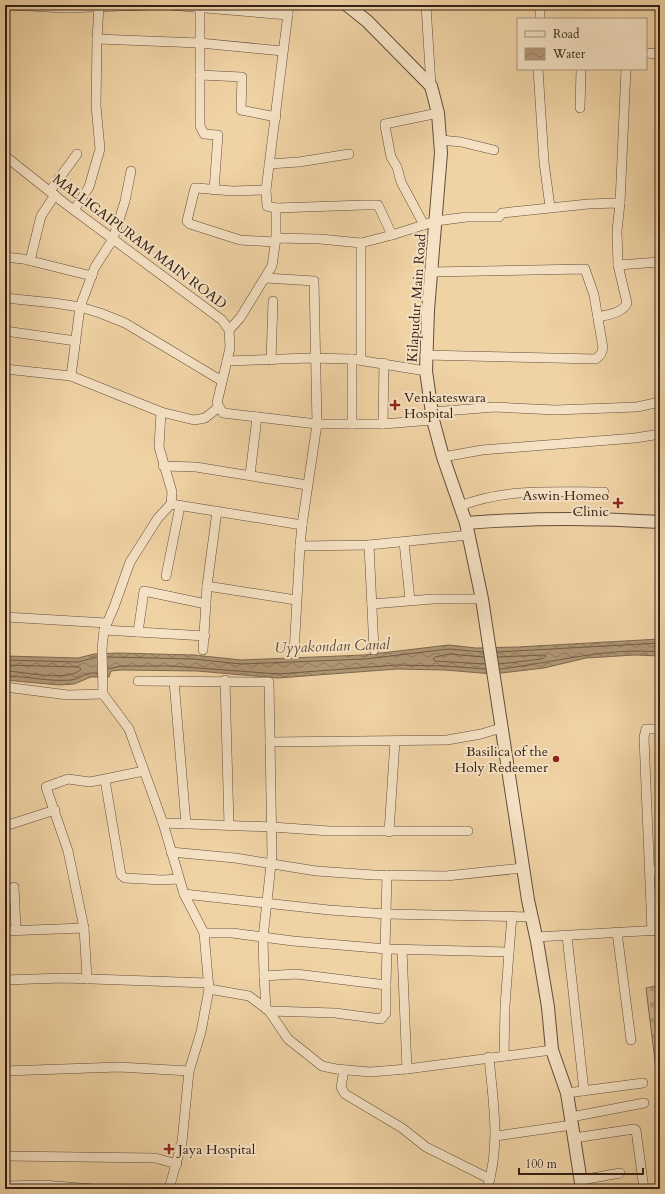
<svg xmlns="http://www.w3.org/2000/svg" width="665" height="1194" viewBox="0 0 665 1194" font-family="Cardo,serif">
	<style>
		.cemetery { fill: url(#cemetery-stones); stroke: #826a52 }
		.water { fill: url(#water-waves); stroke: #7e674e }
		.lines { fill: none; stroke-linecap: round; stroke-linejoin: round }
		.shore { stroke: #725b45; stroke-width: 1 }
		.minor-casing { stroke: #624d3a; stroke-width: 10 }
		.tertiary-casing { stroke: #624d3a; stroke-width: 14 }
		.minor { stroke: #f5e2c4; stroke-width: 9 }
		.tertiary { stroke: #f5e2c4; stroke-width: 12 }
		.poi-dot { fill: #8f2418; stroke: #f5e2c4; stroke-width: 1.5 }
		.labels { text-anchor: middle; stroke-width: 4; stroke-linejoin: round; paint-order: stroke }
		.street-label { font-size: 14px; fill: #332016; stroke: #f5e2c4 }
		.poi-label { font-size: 14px; fill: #332016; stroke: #f5e2c4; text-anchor: start }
		.water-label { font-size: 15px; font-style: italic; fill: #5f4937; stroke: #f5e2c4 }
	</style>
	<defs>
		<pattern id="cemetery-stones" width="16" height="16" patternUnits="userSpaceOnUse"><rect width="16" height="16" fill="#d0b58d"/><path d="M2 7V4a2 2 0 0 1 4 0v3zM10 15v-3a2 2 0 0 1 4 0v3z" fill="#b39b79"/></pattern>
		<pattern id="water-waves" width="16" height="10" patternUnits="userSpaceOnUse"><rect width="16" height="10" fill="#b09674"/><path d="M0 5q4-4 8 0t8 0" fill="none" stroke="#907a5e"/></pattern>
	</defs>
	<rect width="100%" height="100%" fill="#f0d3a5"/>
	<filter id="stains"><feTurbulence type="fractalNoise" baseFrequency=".005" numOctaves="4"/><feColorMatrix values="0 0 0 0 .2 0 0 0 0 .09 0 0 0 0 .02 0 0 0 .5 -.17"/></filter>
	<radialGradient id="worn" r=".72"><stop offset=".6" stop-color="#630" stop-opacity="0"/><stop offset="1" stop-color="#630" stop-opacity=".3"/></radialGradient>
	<polygon class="cemetery" points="660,985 660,1121 656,1069 646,988"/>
	<polygon class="water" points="660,639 660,656 635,655 586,658 544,668 493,674 445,670 397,669 278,678 197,671 121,670 111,671 109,677 91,677 74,684 59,685 5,680 5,656 78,658 94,654 118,653 194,655 241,660 364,655 449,645 476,648 518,647"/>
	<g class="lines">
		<g class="shore">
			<polyline points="497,652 660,643"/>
			<polyline points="108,657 194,659 241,664 365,659 449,649 483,652"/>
			<polyline points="484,657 449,654 435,657 433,659 435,661 485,664"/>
			<polyline points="498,657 544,655 546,656 542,659 499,664"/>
			<polyline points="5,660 78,662 97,657"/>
			<path d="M 5,665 L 79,667 L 81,669 C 69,683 23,671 5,671"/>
			<polyline points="108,669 121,666 172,666 278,674 397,665 445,666 486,669"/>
			<path d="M 500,669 C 553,663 606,647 660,652"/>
			<path d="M 5,676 C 27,676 49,682 71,680 C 80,679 84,672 97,673"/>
		</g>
		<defs>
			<g id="minor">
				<polyline points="10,5 65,8 149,5"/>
				<polyline points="169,5 288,15"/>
				<polyline points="200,5 200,126 204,134 218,135 214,190"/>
				<polyline points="426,5 431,86"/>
				<polyline points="99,6 97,39 200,43 283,51"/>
				<polyline points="540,19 540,5"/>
				<polyline points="646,53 660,54"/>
				<polyline points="538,69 544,162 550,207"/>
				<polyline points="200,75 242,77 241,110 276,117"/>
				<polyline points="580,108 581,69"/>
				<polyline points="441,140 461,142 494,150"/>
				<polyline points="5,156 63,202 222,320 229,330 230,348 217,403 223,413 317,424 383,424 433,420"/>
				<polyline points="269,164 299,162 349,154"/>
				<polyline points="266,190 232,191 197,188 195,188 187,221 190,224 240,240 275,242"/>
				<polyline points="50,191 77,154"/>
				<polyline points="620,203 626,69"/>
				<polyline points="276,208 267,206 266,190 289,5"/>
				<polyline points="74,210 89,187 100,149 96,106 97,39"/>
				<polyline points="424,225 401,182 397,167 391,157 385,126 385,124 438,113"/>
				<polyline points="276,238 276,208 365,205 378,205 392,235"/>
				<polyline points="5,257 23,259 92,276"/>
				<polyline points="30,261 41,216 55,195"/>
				<polyline points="266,278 314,281 317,424 302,525"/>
				<polyline points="5,298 54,303 80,307 100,313 125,323 222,381"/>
				<path d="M 598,317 C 607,315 623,313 627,303 L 618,265"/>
				<polyline points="229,330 240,318 272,266 276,238 320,239 361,243 392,235 436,221 467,217 499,217 502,213 588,204 616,203 620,203 617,231 618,265 660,262"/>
				<polyline points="5,331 76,341"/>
				<polyline points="425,355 596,359 601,354 603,348 594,295 585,269 431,272"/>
				<polyline points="352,359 352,424"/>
				<polyline points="271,360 273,301"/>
				<polyline points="361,360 361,243"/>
				<polyline points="227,361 310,358 352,359 426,371"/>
				<polyline points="5,369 71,376 161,412 159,447 172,492 171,504 158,518 130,562 114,607 104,630 102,649 103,694 129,729 163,823 184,894 204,933 209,989 201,1032 189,1071 182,1142 169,1189"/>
				<polyline points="71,376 80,307 95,267 113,239 125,201 131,171"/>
				<polyline points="161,412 194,420 205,418 219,407"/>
				<polyline points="432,412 495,407 555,410 637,407 660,402"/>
				<polyline points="383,424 384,363"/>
				<polyline points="443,457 482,450 635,438 660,434"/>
				<polyline points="163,466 196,467 307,485"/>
				<polyline points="250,475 257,417"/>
				<polyline points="171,504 302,525 300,546 369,545 469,535"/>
				<path d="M 460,506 C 506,488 555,492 604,492"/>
				<polyline points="404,542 410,600"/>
				<polyline points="369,545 374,650"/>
				<polyline points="166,576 180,506"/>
				<polyline points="207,586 296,600"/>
				<polyline points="372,604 433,599 482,599"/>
				<polyline points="5,617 107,623"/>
				<polyline points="104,630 205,636"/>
				<polyline points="138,632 144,591 206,604"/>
				<polyline points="203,650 207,586 217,511"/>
				<polyline points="294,653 300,546"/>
				<polyline points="225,680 229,825"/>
				<polyline points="138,681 269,682 272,855 263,938 264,976 266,1009"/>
				<polyline points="174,681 186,824"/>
				<polyline points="5,687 68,695 103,694"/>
				<polyline points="270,742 447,740 481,734 501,728"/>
				<polyline points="105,780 121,875 125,878 162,880 179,879"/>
				<polyline points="163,823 272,827 330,831 468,831"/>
				<polyline points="5,826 55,810"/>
				<polyline points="389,832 395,741"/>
				<polyline points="171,852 235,858 316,871 374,875 446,876 523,868"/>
				<polyline points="650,871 660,870"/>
				<polyline points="14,887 16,930"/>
				<polyline points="184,894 329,910 386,914 532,917"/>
				<polyline points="5,931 84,928"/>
				<polyline points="652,931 644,737 646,729 660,729"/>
				<polyline points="617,932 631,1040"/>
				<polyline points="204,933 232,933 293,941 387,949 509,952 512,916"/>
				<polyline points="567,936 584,1091"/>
				<polyline points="536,937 660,930"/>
				<polyline points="385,949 387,875"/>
				<polyline points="402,950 407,1069"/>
				<polyline points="264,976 296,974 386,985 387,949"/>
				<polyline points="87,979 84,928 68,851 46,787 68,779 90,782 144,771"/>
				<polyline points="5,980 63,978 208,983"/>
				<polyline points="209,989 249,996 269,1011 288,1039 322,1066 336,1069 370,1072 407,1069 552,1050"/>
				<polyline points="269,1011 335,1013 381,1019 386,1013 386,985"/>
				<polyline points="504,1056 505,1006 509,952"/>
				<polyline points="344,1070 341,1087 345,1094 402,1128 426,1147 490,1179"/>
				<polyline points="5,1071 119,1067 189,1071"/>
				<polyline points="567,1093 643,1083"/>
				<polyline points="571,1117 644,1103"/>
				<polyline points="496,1136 572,1125"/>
				<polyline points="574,1138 634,1129 636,1130 644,1189"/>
				<polyline points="5,1156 155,1158 177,1164"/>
				<polyline points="581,1180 620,1173"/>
				<polyline points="5,1186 43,1185 93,1189"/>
				<path d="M 487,1189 C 501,1145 493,1102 489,1057"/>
			</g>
			<g id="tertiary">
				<polyline points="347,5 367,21 431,86 438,113 441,153 428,310 426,371 433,420 443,457 466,523 482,599 528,900 537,941 548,1007 552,1050 567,1093 582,1189"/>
				<path d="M 466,523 C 531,518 596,518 660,522"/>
			</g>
		</defs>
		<use href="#minor" class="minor-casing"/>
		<use href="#tertiary" class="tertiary-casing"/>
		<use href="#minor" class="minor"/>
		<use href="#tertiary" class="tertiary"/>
	</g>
	<g class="poi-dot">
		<path d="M393 399h4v4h4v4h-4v4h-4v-4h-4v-4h4z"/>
		<path d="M616 497h4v4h4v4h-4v4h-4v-4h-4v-4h4z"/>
		<circle cx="556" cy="759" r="4"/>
		<path d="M167 1143h4v4h4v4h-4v4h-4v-4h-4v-4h4z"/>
	</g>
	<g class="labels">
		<g class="street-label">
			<text transform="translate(140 241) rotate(37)" y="5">MALLIGAIPURAM MAIN ROAD</text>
			<text transform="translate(416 298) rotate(-86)" y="5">Kilapudur Main Road</text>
		</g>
		<g class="poi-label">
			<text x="404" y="402">Venkateswara<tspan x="404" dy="16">Hospital</tspan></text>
			<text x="609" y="500" text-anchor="end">Aswin Homeo<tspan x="609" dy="16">Clinic</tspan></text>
			<text x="548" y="756" text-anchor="end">Basilica of the<tspan x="548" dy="16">Holy Redeemer</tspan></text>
			<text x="178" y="1154">Jaya Hospital</text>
		</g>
		<g class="water-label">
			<text transform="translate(332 646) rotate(-2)" y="5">Uyyakondan Canal</text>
		</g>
	</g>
	<rect width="665" height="1194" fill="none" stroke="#f0d3a5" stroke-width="20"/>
	<rect x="6" y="6" width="653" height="1182" fill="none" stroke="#332016" stroke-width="2"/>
	<rect x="10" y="10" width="645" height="1174" fill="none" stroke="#332016"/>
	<rect x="517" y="18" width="130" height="52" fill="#f5e2c4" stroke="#a7947e"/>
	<rect x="525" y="31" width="20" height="6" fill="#f5e2c4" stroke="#a7947e"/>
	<text x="553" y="38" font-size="12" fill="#332016">Road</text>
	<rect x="525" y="48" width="20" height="12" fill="url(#water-waves)" stroke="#a7947e"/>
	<text x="553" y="58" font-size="12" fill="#332016">Water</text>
	<path d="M519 1168v6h124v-6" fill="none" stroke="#332016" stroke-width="2"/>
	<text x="525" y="1168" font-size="12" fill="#332016" stroke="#f5e2c4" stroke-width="3" paint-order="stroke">100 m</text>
	<rect width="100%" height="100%" filter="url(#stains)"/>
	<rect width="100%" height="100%" fill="url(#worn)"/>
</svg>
